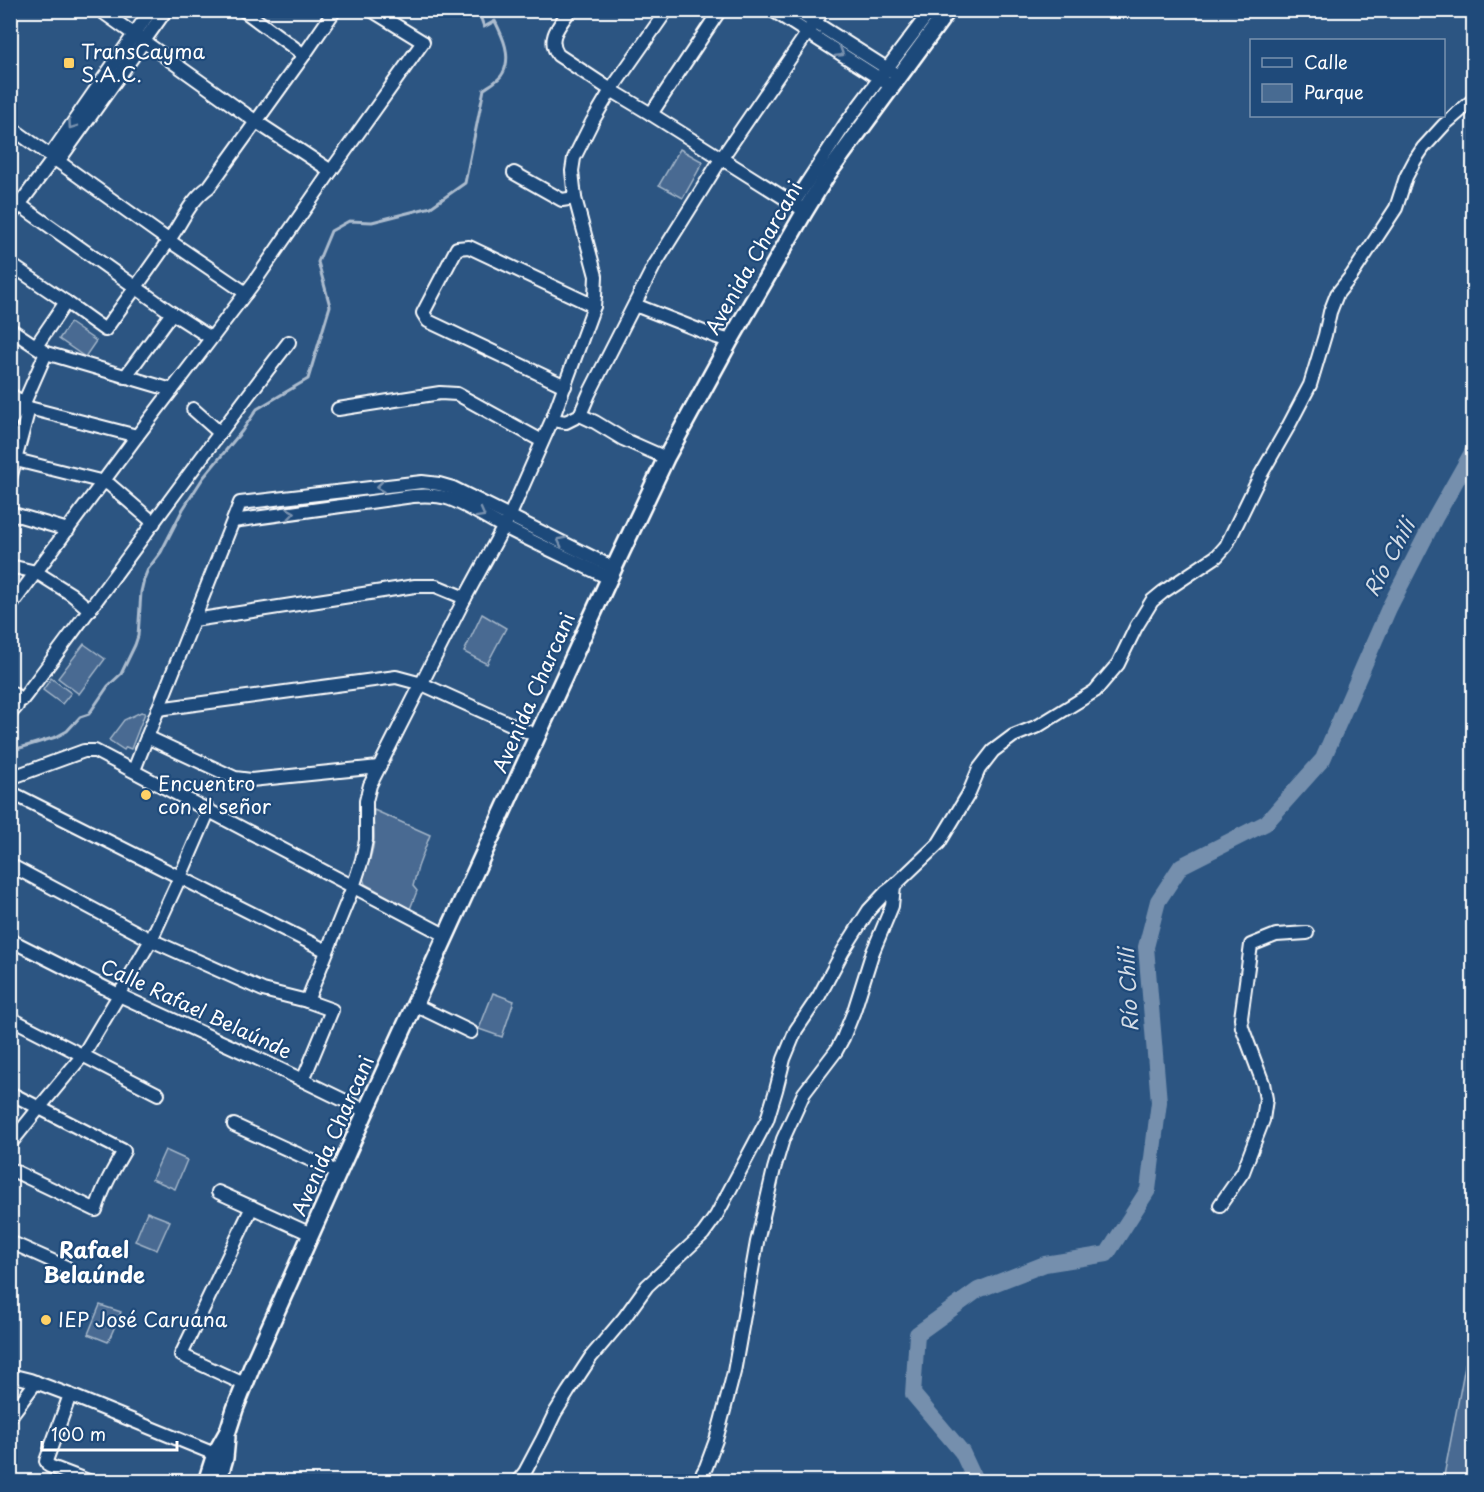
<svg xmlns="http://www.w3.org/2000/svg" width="1484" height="1492" viewBox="0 0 1484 1492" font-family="'Playpen Sans',sans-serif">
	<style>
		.green { fill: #486b92; stroke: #a4b5c8; stroke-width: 1.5 }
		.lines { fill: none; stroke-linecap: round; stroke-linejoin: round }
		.stream { stroke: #acbcce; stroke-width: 3 }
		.river { stroke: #748fad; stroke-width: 16 }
		.minor-casing { stroke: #fff; stroke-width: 16 }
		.major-casing { stroke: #fff; stroke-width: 20 }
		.minor { stroke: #1f4a7a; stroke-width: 12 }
		.major { stroke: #1f4a7a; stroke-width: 15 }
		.oneway { stroke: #7992af }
		.poi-dot { fill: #ffd166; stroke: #1f4a7a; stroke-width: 2 }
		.labels { text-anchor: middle; stroke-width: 4.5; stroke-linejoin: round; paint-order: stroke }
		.poi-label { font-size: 20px; fill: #fff; stroke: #1f4a7a; text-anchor: start }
		.street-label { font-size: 20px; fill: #fff; stroke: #1f4a7a }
		.water-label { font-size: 21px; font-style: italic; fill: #d5dde6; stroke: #1f4a7a }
		.quarter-label { font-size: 22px; font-weight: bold; fill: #fff; stroke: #1f4a7a }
	</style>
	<rect width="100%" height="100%" fill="#2c5582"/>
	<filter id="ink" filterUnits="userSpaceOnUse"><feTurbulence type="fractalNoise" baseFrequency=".0167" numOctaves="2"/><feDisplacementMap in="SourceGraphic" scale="12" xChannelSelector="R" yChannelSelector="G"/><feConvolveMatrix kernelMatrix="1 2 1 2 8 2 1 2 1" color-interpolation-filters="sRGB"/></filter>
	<g filter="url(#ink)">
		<g class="green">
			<polygon points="680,149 703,162 683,198 659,185"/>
			<polygon points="70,323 96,341 85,357 59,339"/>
			<polygon points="482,614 506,628 487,664 464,652"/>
			<polygon points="84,644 105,659 79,694 58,678"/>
			<polygon points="51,678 71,693 62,704 43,690"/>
			<polygon points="141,712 145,713 131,749 126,747 124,750 109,740 124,720"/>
			<path d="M 374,810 L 430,835 L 418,867 L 413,886 L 417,891 L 410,909 L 365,884 L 363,878 C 368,865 373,854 374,840 C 375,830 372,820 374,810 Z"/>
			<polygon points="493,993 514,1001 502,1037 479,1029"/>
			<polygon points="165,1150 187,1160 175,1189 152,1179"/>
			<polygon points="147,1212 170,1221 157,1250 135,1241"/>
			<polygon points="100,1305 121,1312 108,1342 88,1334"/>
			<polygon points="1473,1324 1473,1481 1443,1481"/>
		</g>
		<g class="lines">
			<path class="stream" d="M 10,751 L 56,737 L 67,731 L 80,717 L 89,714 L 108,686 L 121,674 L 135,645 L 138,636 L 141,592 L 144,579 L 148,569 L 161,552 L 183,509 L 203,478 L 242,431 L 257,409 L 308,379 L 330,306 L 318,262 L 331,231 L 349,221 L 372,222 L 431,207 L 465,183 L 484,89 C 490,85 500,80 503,73 C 512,56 503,37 495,21 L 484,27 L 479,13 L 480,10"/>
			<polyline class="river" points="976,1482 962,1452 913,1394 917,1334 978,1290 1045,1264 1107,1254 1148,1190 1159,1102 1146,947 1158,901 1181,866 1266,823 1323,759 1389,608 1435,518 1474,449"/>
			<defs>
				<g id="minor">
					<polyline points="100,10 255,121 331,171"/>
					<polyline points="243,10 304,55"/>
					<path d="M 570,10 C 560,25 546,38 558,55 L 611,90 L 651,114 L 805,211"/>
					<polyline points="772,10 885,82"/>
					<polyline points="795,10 891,71"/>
					<polyline points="651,114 720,10"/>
					<polyline points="10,127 168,240 246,293"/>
					<polyline points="54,158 62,156 166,10"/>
					<polyline points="514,173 562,200 575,198"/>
					<polyline points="10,198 172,313 211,338"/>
					<polyline points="793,204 846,123 931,10"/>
					<polyline points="10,217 54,158 54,150 151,10"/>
					<path d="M 10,264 L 66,302 L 105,330 C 128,297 153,265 175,231 C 185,215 193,198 209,187 L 304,55 L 335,10"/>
					<polyline points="635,305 714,336 730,341"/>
					<polyline points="10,329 46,353 172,390"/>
					<polyline points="36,346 66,302"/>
					<polyline points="125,377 172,313"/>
					<polyline points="565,386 428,321 423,313 457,248 469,247 594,306"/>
					<polyline points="10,394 29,408 137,436"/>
					<polyline points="193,409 220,433"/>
					<polyline points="338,409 440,393 457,394 542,441"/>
					<polyline points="580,415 595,422 623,439 666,458"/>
					<polyline points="552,420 566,422 580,415 589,394 654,266 721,159 823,10"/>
					<polyline points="10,421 24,403 46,353"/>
					<polyline points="10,457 16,460 104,482 110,485 154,523"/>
					<polyline points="10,479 29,408"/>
					<polyline points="10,513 68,530"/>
					<path d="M 233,521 L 413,496 C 425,495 438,495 450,499 C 469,506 486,518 504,527 C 539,545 574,561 609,578"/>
					<polyline points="10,566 36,572 71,594 90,610"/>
					<polyline points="10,607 137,436 255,281 331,171 423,42 371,10"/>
					<polyline points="194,620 415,586 436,586 465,598"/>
					<path d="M 10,692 L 22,700 C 112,581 198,459 289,342"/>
					<polyline points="158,709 396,677 422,684 537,736"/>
					<polyline points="10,714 17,706"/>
					<polyline points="147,737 235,778 251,780 379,767"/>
					<polyline points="134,770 240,503 422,482 439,484 453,488 614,568"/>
					<polyline points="10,778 84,751 95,751 447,936"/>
					<polyline points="10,792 327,951"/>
					<polyline points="10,865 151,940 263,990 307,1001 332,1010 303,1080"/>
					<polyline points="10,940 119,995 267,1063 366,1111"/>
					<polyline points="307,1001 353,887 362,860 366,840 366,801 370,785 465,598 510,515 552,420 594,306 595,296 596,276 575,198 572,171 574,158 592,122 611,90 667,10"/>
					<polyline points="415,1005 471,1032"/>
					<polyline points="10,1018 158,1094"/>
					<path d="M 10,1093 L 124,1151 C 113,1170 102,1189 96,1210 L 10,1169"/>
					<polyline points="234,1125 339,1173"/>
					<polyline points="10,1144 39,1108 83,1055 119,995 151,940 180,877 209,810"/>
					<polyline points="218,1192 311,1234"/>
					<polyline points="1220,1205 1243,1172 1263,1120 1266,1099 1263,1083 1242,1027 1241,1018 1251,945 1276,935 1307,933"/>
					<polyline points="10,1242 66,1267"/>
					<polyline points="10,1375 30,1380 70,1395 222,1457"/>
					<polyline points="244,1384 181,1355 252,1207"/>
					<polyline points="70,1395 46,1461 49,1466 91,1482"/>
					<polyline points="10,1417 36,1382"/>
					<polyline points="517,1482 525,1472 543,1438 555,1413 568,1392 591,1357 624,1318 647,1286 703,1234 716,1216 767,1120 776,1090 784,1059 796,1030 819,996 843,951 869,910 886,892 894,886"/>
					<polyline points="698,1482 706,1467 716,1440 722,1418 734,1372 757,1242 774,1169 783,1139 804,1093 836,1051 843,1038 854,1011 872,954 892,906 894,886 939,843 968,795 979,769 993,751 1013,736 1038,726 1095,691 1118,664 1136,627 1152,601 1163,592 1217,556 1226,546 1260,476 1288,427 1310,385 1325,335 1330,312 1337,294 1352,275 1396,208 1406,177 1415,160 1423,148 1444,125 1474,99"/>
				</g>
				<g id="major">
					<polyline points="206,1482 215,1454 228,1431 235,1409 253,1364 366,1111 614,568 666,458 730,341 805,211 827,175 948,10"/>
					<polyline points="218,1482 225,1458 227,1437"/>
				</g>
			</defs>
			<use href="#minor" class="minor-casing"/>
			<use href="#major" class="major-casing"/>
			<use href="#minor" class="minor"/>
			<use href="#major" class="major"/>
		</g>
		<defs><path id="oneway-chevron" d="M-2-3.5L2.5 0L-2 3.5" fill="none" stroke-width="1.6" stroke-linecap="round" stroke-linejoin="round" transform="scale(1.5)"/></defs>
		<g class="oneway">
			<use href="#oneway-chevron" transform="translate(840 53) rotate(32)"/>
			<use href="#oneway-chevron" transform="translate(72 125) rotate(125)"/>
			<use href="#oneway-chevron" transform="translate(380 487) rotate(173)"/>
			<use href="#oneway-chevron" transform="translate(291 513) rotate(-8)"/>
			<use href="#oneway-chevron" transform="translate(481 514) rotate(29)"/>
			<use href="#oneway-chevron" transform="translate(561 541) rotate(-153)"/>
		</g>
	</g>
	<g class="poi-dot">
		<rect x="63" y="57" width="12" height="12" rx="3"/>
		<circle cx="146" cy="795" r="6"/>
		<circle cx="46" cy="1320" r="6"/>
	</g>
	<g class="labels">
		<g class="poi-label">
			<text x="81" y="59">TransCayma<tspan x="81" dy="23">S.A.C.</tspan></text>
			<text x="158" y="791">Encuentro<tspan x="158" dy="23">con el señor</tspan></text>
			<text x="58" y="1327">IEP José Caruana</text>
		</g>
		<g class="street-label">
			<text transform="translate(754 258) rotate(-60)" y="7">Avenida Charcani</text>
			<text transform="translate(534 693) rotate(-66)" y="7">Avenida Charcani</text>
			<text transform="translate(196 1009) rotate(25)" y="7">Calle Rafael Belaúnde</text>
			<text transform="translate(333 1136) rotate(-66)" y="7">Avenida Charcani</text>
		</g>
		<g class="water-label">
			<text transform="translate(1390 558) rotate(-62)" y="7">Río Chili</text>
			<text transform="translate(1129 990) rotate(-93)" y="7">Río Chili</text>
		</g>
		<g class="quarter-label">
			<text x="94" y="1258">Rafael<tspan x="94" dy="25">Belaúnde</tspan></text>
		</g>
	</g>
	<rect width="1484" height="1492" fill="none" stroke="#1f4a7a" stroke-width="36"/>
	<rect x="18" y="18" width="1448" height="1456" fill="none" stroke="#fff" stroke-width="2" filter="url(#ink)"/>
	<rect x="1250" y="39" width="195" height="78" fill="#1f4a7a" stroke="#7992af" stroke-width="1.5"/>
	<rect x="1262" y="58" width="30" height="9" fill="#1f4a7a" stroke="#7992af" stroke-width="1.5"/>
	<text x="1304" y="69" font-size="18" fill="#ffffff">Calle</text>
	<rect x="1262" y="84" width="30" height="18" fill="#486b92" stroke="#7992af" stroke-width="1.5"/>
	<text x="1304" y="99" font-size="18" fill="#ffffff">Parque</text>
	<path d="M42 1441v9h135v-9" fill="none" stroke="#ffffff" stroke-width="3"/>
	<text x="51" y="1441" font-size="18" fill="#ffffff" stroke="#1f4a7a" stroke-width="4.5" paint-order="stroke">100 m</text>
</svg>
